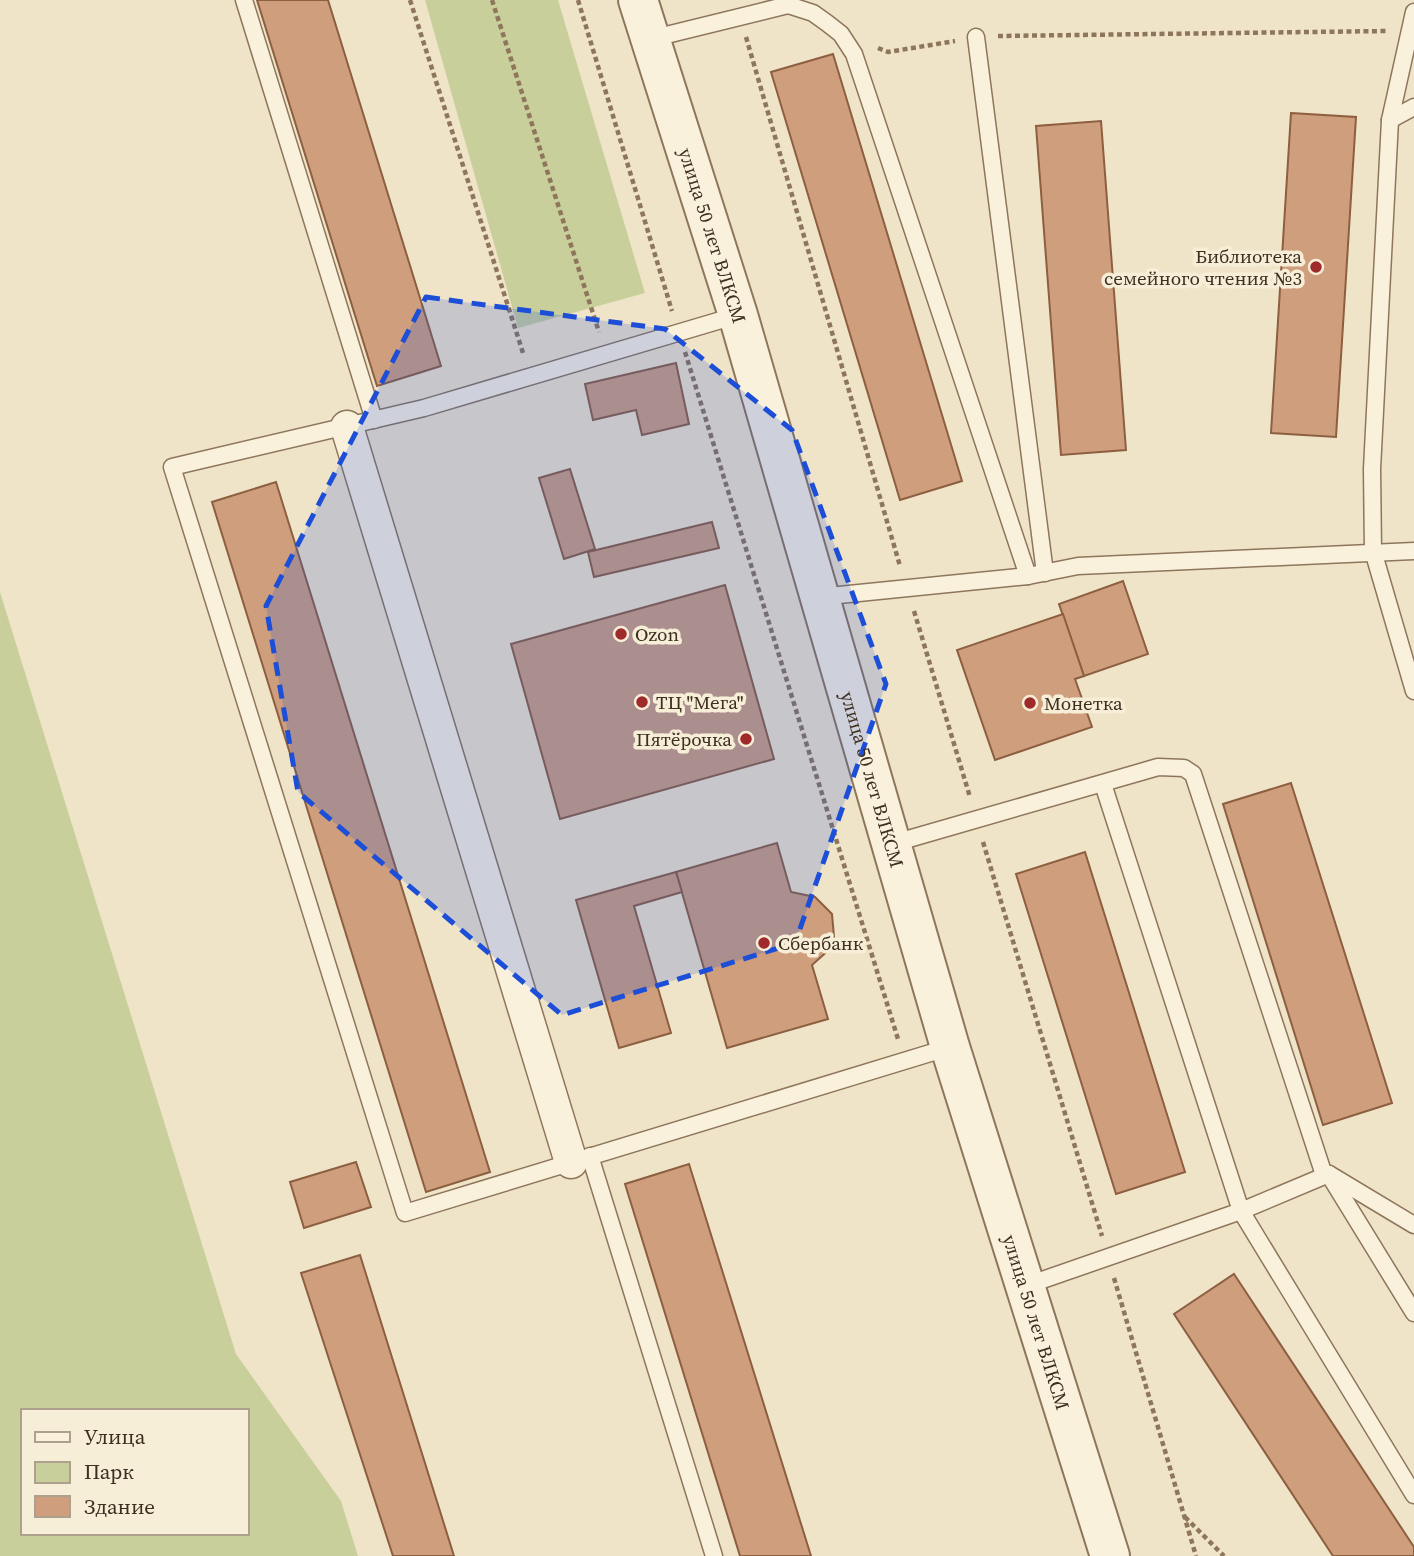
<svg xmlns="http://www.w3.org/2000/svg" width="1414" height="1556" viewBox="0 0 1414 1556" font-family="'Source Serif 4',serif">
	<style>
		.green { fill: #c9cf9b; fill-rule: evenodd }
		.building { fill: #cf9f7d; stroke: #8d5f41; stroke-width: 2 }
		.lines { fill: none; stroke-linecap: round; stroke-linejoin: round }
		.service-casing { stroke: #8d765c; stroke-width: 19 }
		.minor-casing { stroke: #8d765c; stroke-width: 35 }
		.tertiary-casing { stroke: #8d765c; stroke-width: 42 }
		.path { stroke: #8d765c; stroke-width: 4.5; stroke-dasharray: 5 3.5; stroke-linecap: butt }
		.service { stroke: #faf1dc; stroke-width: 16 }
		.minor { stroke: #faf1dc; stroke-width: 32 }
		.tertiary { stroke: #faf1dc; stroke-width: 38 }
		.marked { fill: #1d4ed8; fill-opacity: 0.2; stroke: #1d4ed8; stroke-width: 5; stroke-dasharray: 14 9; stroke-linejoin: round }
		.poi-dot { fill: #9e2a2b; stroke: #f7eed8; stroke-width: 2.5 }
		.labels { text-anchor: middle; stroke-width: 7; stroke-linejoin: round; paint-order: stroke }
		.street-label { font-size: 19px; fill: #3d2e20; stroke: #f7eed8 }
		.poi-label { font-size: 19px; fill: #3d2e20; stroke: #f7eed8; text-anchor: start }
	</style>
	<rect width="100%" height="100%" fill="#f0e4c8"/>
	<g class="green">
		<polygon points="425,0 558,0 645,293 518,328"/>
		<path d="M 0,592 L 236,1354 L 341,1501 L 358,1556 L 0,1556 ZM 23,1411 L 247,1411 L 247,1533 L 23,1533 Z"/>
	</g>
	<g class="building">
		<polygon points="257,0 328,0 441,366 377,386"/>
		<polygon points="833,54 962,481 900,500 771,72"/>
		<polygon points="1291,113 1356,117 1336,437 1271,433"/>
		<polygon points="1101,121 1126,450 1061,455 1036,126"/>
		<polygon points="676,363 689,424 642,435 636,410 593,420 585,384"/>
		<polygon points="570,469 595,549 564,559 539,478"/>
		<polygon points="276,482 490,1172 426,1192 212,502"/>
		<polygon points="712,522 719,548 594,577 588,552"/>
		<polygon points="1123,581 1148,654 1084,676 1059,604"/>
		<polygon points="725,585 774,759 560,819 511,644"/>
		<polygon points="1063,614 1084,676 1075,679 1092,727 995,760 957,650"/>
		<polygon points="1291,783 1392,1103 1323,1125 1223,804"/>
		<polygon points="777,843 791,892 815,897 832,914 834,937 830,949 812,965 828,1019 727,1048 676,872"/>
		<polygon points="1085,852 1185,1172 1116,1194 1016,874"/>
		<polygon points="676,872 682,892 634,906 671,1033 619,1048 576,900"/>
		<polygon points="356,1162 371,1207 304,1228 290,1182"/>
		<polygon points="689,1164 811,1556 740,1556 625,1184"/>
		<polygon points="360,1255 454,1556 393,1556 301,1273"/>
		<polygon points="1234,1274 1414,1547 1414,1556 1333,1556 1174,1314"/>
	</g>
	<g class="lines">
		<defs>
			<g id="service">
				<polyline points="244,0 374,420"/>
				<polyline points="1414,12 1390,120 1372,469 1373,551 1414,691"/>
				<polyline points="976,37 1045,573"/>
				<polyline points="650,39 788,5 813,13 827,23 841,34 854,54 1028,576"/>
				<polyline points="1390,120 1414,107"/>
				<polyline points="738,315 424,408 172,467 405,1213 950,1047"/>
				<polyline points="819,597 1028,576 1078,566 1414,551"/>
				<polyline points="1103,784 1241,1211 1414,1495"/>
				<polyline points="891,844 1158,767 1184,768 1193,774 1324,1175 1329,1174 1414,1225"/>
				<polyline points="590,1156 714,1556"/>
				<polyline points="1331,1178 1414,1313"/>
				<polyline points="1025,1286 1241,1211 1329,1174"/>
			</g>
			<polyline id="minor" points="347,427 571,1162"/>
			<g id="tertiary">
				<path id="s1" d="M 638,0 L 738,315 L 950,1047 L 1110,1556"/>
			</g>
		</defs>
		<use href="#service" class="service-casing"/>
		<use href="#minor" class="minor-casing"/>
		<use href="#tertiary" class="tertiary-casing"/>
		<g class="path">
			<polyline points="410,0 524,356"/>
			<polyline points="492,0 599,332"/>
			<polyline points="578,0 672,311"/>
			<polyline points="998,36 1388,31"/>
			<polyline points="746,37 900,566"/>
			<polyline points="878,48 888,52 955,41"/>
			<polyline points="685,352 898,1039"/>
			<polyline points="914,611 970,797"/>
			<polyline points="983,842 1102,1236"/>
			<polyline points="1114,1278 1196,1556"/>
			<polyline points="1185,1517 1224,1556"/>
		</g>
		<use href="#service" class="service"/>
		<use href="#minor" class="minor"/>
		<use href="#tertiary" class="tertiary"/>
	</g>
	<path class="marked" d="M 426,297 L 665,329 L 792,430 L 886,684 L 795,943 L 562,1015 L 298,792 L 266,606 Z"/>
	<g class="poi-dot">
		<circle cx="1316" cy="267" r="7"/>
		<circle cx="621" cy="634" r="7"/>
		<circle cx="642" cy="702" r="7"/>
		<circle cx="1030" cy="703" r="7"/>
		<circle cx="746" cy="739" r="7"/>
		<circle cx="764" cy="943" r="7"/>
	</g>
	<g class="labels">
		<g class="street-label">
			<text dy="7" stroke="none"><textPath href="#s1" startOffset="247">улица 50 лет ВЛКСМ</textPath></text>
			<text dy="7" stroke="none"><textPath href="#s1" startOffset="814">улица 50 лет ВЛКСМ</textPath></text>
			<text dy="7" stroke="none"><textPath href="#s1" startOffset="1381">улица 50 лет ВЛКСМ</textPath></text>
		</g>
		<g class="poi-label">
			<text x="1302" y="263" text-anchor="end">Библиотека<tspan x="1302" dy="22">семейного чтения №3</tspan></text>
			<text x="635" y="641">Ozon</text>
			<text x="656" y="709">ТЦ "Мега"</text>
			<text x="1044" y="710">Монетка</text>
			<text x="732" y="746" text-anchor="end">Пятёрочка</text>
			<text x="778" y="950">Сбербанк</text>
		</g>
	</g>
	<rect x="21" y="1409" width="228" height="126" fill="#f7eed8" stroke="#ada18e" stroke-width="2"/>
	<rect x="35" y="1432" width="35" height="10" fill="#faf1dc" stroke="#ada18e" stroke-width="2"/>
	<text x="84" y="1444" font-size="21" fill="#3d2e20">Улица</text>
	<rect x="35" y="1462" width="35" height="21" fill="#c9cf9b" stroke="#ada18e" stroke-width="2"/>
	<text x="84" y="1479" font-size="21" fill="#3d2e20">Парк</text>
	<rect x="35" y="1496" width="35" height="21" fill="#cf9f7d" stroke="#ada18e" stroke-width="2"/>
	<text x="84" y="1514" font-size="21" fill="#3d2e20">Здание</text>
</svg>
